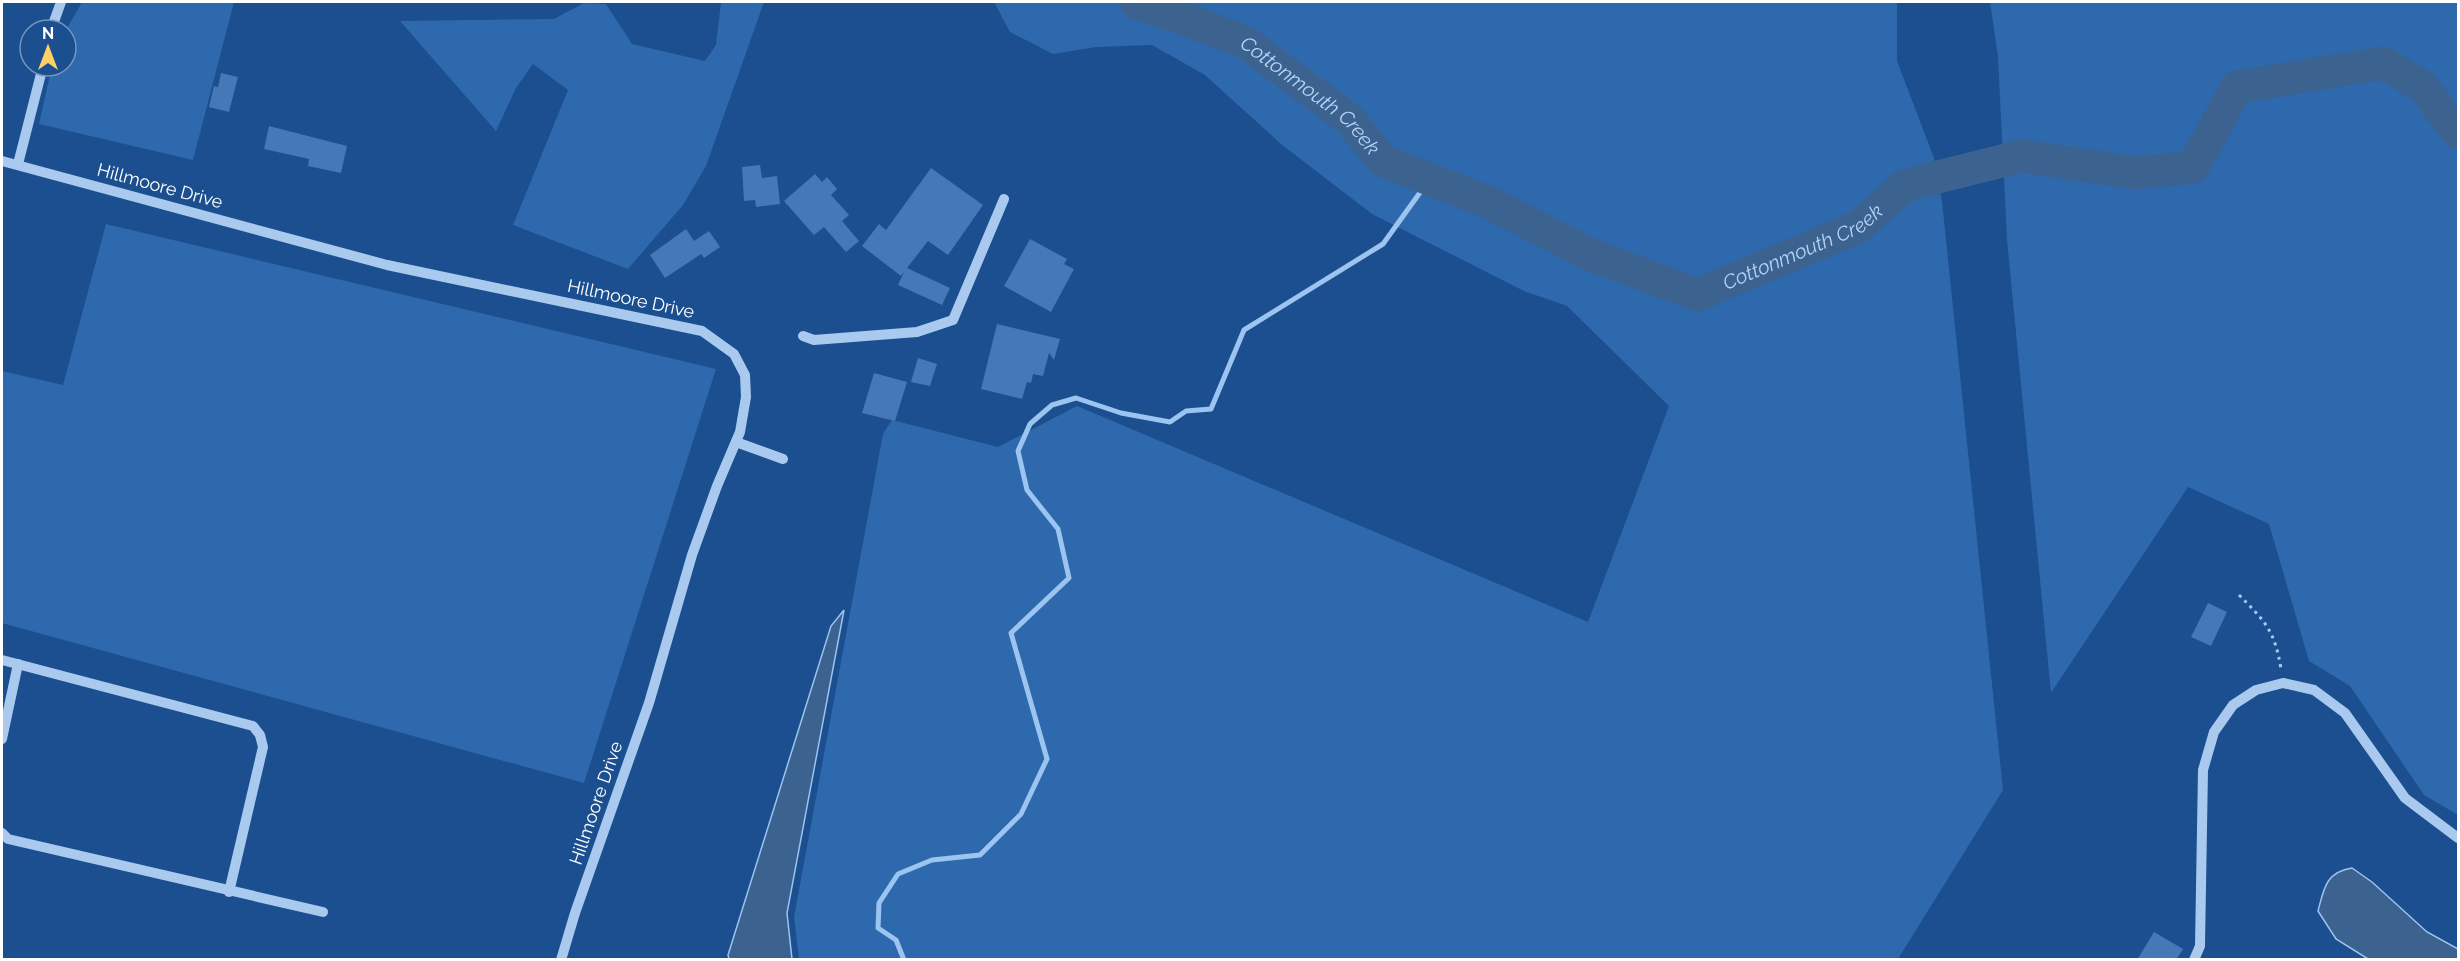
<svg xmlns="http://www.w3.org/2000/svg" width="2460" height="961" viewBox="0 0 2460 961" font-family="Raleway,sans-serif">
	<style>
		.green { fill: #2e69ad }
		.water { fill: #3c6290; stroke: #9cc4f0; stroke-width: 1.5 }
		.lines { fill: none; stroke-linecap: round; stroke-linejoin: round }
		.stream { stroke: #9cc4f0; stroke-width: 5 }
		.river { stroke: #3c6290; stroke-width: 33 }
		.building { fill: #4478b7 }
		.path { stroke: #a9c9ee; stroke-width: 3; stroke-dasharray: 3 4.5; stroke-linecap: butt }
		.minor { stroke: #a9c9ee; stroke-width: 10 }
		.labels { text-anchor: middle; stroke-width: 6; stroke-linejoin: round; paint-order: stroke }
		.street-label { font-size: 18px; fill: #fff; stroke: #1b4f8f }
		.water-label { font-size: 20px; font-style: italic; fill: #b5d3f5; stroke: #1b4f8f }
	</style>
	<rect width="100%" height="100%" fill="#1b4f8f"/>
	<g class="green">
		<polygon points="82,2 234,2 193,160 39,124 52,66 66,66 66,30"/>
		<polygon points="721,2 764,2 706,166 683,205 628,269 513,225 568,90 533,64 516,88 496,131 400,21 554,19 584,3 606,4 632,44 705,61 716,45"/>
		<polygon points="994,2 1897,2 1897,61 1934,158 1942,201 2003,790 1898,959 799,959 794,917 883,434 892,420 998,447 1077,406 1588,622 1669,406 1567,306 1524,291 1372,214 1281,144 1205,75 1152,45 1096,47 1053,54 1010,32"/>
		<polygon points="1990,2 2458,2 2458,815 2424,795 2350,686 2309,661 2269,524 2188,487 2051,693 2007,240 1998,57"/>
		<polygon points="106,224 716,369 584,783 2,623 2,371 63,385"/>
	</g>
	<g class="water">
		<polygon points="844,610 787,913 792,959 729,959 728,955 831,626"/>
		<path d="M 2352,868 L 2372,882 L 2427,932 L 2458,949 L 2458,959 L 2368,959 L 2336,939 L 2318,911 C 2324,888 2326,872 2352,868 Z"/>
	</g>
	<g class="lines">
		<polyline class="stream" points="904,960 896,940 878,928 879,903 898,874 932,860 980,855 1021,814 1047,759 1011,633 1069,578 1058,529 1027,490 1018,451 1030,424 1052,405 1076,398 1121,413 1170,422 1186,411 1211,409 1244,330 1383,244 1429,180"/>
		<path class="river" id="s1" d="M 1136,2 L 1138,4 L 1185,19 L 1245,42 L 1350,120 L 1383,161 L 1490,203 L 1589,254 L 1697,295 L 1858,227 L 1906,185 L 2022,156 L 2136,173 L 2193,167 L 2237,87 L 2384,63 L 2423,87 L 2458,133"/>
	</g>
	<g class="building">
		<polygon points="221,73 238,77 229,112 209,107 214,86 218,87"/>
		<polygon points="269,126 347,146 341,173 308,166 309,159 264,149"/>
		<polygon points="760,165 762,178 777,176 780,204 756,207 755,200 744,201 742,167"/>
		<polygon points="931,168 983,205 948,255 928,241 907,268 950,288 942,305 898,285 904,272 901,276 862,246 879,224 886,230"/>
		<polygon points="815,174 822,182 827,177 837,189 831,195 849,215 842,221 859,241 846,252 824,227 814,235 784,201"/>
		<polygon points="686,229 694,241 709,231 720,247 704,258 701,254 665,278 650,255"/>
		<polygon points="1030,239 1067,259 1064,264 1074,269 1051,312 1004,286"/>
		<polygon points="997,324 1060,339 1054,360 1049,353 1043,376 1033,374 1031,383 1027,382 1022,399 981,389"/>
		<polygon points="918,358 937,364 930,386 911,382"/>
		<polygon points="874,373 907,382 895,421 862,413"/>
		<polygon points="2208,603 2227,612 2211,646 2191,637"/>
		<polygon points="2154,932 2183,949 2176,960 2137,960"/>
	</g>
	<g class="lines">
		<path class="path" d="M 2239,595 C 2265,621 2275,631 2281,669"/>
		<g class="minor">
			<polyline points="51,30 61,2"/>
			<polyline points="2,161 387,265 702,331 734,354 745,375 746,397 740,432 717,486 692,555 649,703 575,913 561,960"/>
			<polyline points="18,164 43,66"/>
			<polyline points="803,336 814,340 917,332 953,320 1004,199"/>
			<polyline points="736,442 783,459"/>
			<polyline points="2,660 253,726 260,735 263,747 229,892"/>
			<polyline points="2,739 18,664"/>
			<polyline points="2,833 8,839 323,912"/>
			<polyline points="2194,960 2200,946 2203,770 2214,732 2233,705 2256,690 2283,683 2314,690 2345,713 2405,798 2458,838"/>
		</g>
	</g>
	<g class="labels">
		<g class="street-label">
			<text transform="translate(160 186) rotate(15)" y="6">Hillmoore Drive</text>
			<text transform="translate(631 299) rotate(12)" y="6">Hillmoore Drive</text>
			<text transform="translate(596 803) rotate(-71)" y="6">Hillmoore Drive</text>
		</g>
		<g class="water-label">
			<text dy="7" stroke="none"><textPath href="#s1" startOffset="201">Cottonmouth Creek</textPath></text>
			<text dy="7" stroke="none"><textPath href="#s1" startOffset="758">Cottonmouth Creek</textPath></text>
		</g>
	</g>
	<rect width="2460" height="961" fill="none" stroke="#ffffff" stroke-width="6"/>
	<g transform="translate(48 48)"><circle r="28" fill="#1b4f8f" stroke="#7695bc" stroke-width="1.5"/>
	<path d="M0-4.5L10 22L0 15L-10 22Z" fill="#ffd166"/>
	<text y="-9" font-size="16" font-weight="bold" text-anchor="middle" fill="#ffffff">N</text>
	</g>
</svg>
